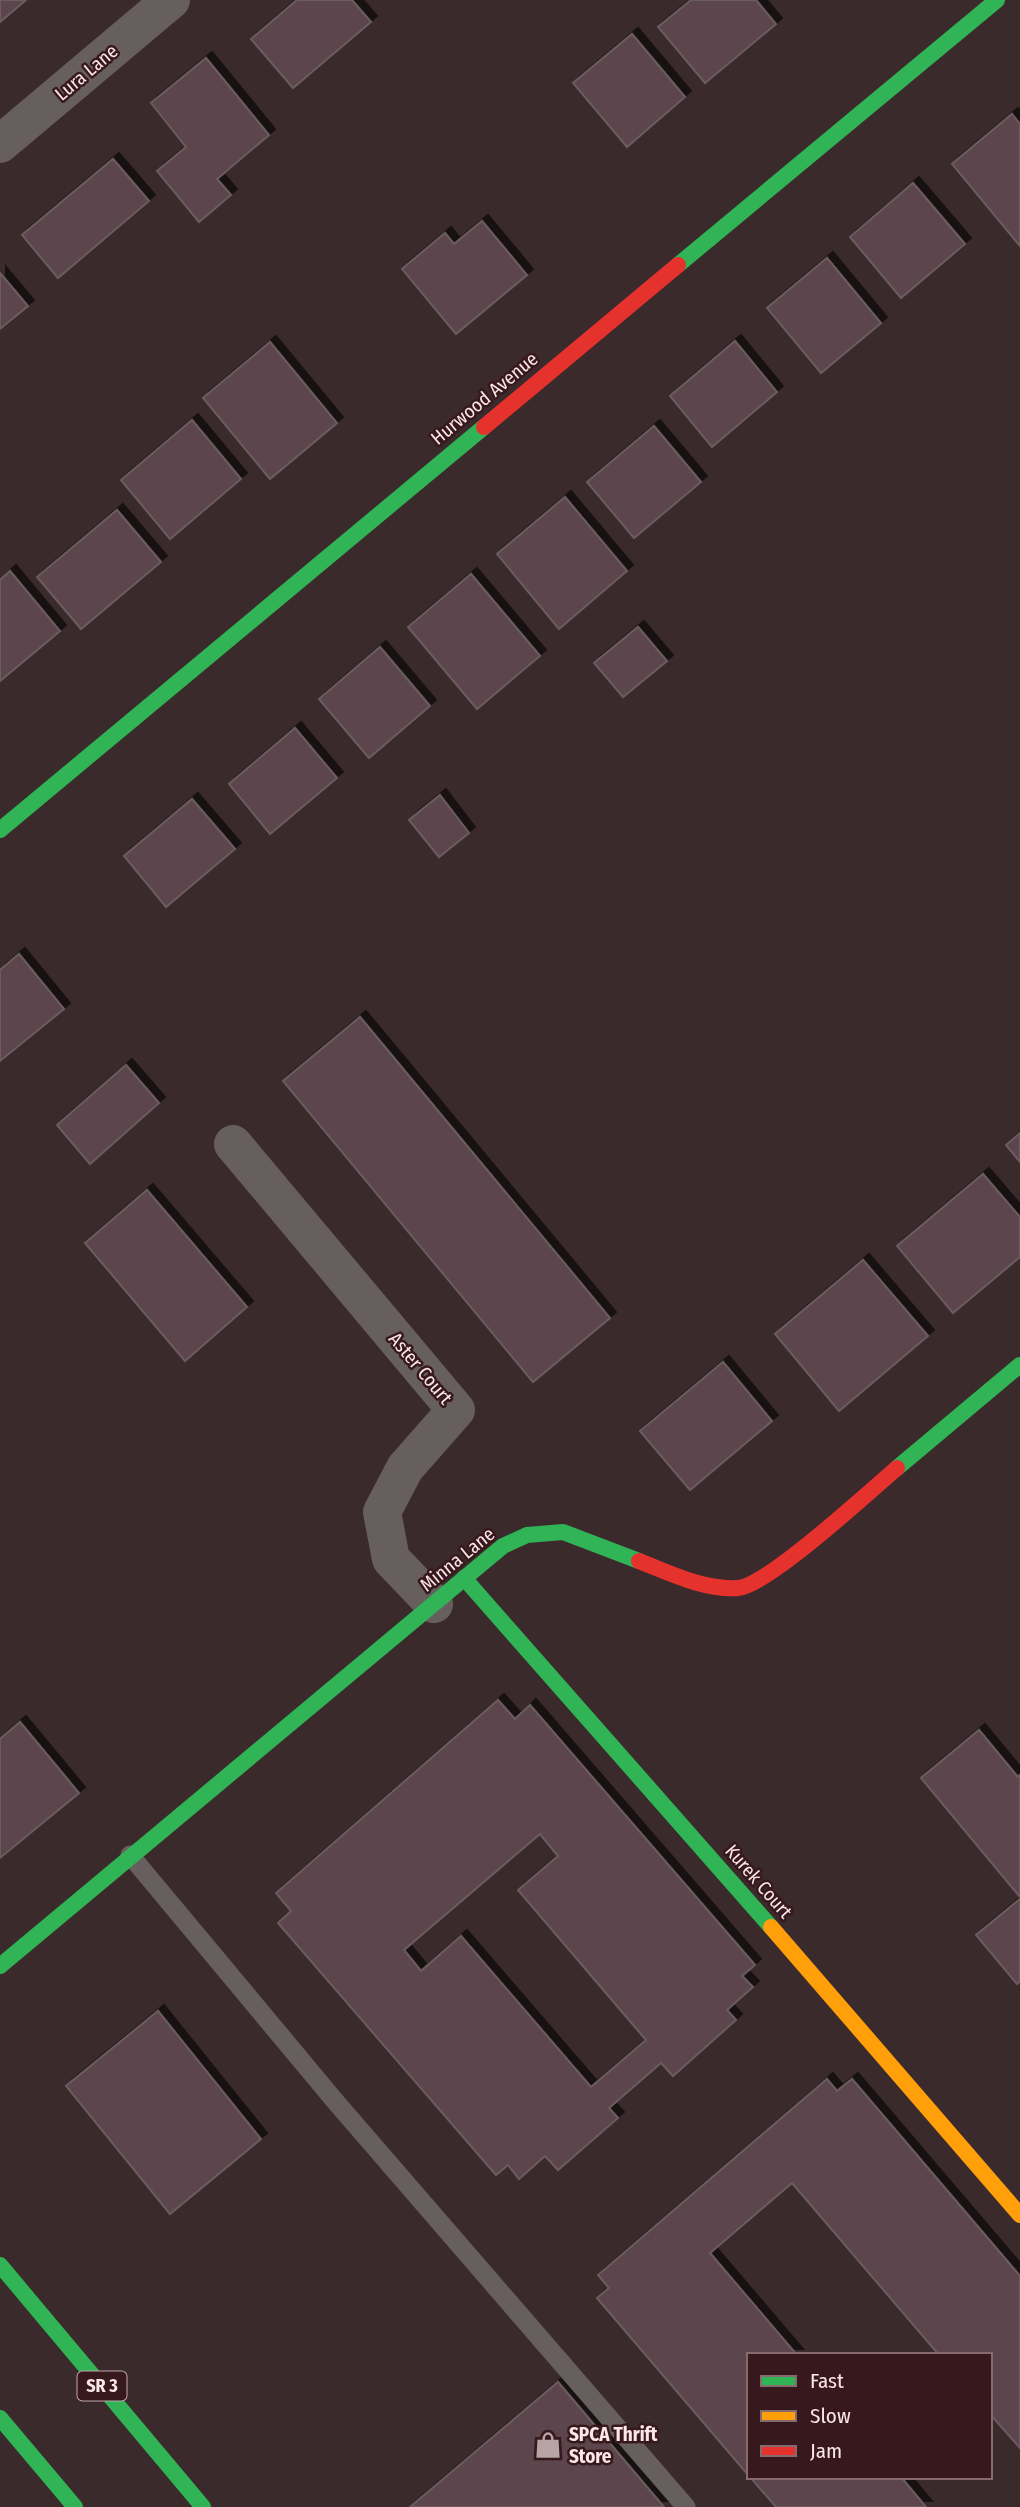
<svg xmlns="http://www.w3.org/2000/svg" width="1020" height="2507" viewBox="0 0 1020 2507" font-family="'Fira Sans Condensed',sans-serif">
	<style>
		.building { fill: #5c444d; stroke: #6a5c5f; stroke-width: 2; fill-rule: evenodd; filter: url(#shadow) }
		.lines { fill: none; stroke-linecap: round; stroke-linejoin: round }
		.lane { stroke: #675f5d; stroke-width: 19 }
		.street { stroke: #675f5d; stroke-width: 38 }
		.fast { stroke: #30b455; stroke-width: 16 }
		.slow { stroke: #ff9f0a; stroke-width: 16 }
		.jam { stroke: #e5322d; stroke-width: 16 }
		.labels { text-anchor: middle; stroke-width: 5; stroke-linejoin: round; paint-order: stroke }
		.shield { fill: #37191d; stroke: #c1a8ab; stroke-width: 2 }
		.shield-label { font-size: 18px; font-weight: bold; fill: #fce6e8 }
		.street-label { font-size: 19px; fill: #fce6e8; stroke: #37191d }
		.poi-label { font-size: 19px; font-weight: bold; fill: #fce6e8; stroke: #37191d; text-anchor: start }
	</style>
	<defs>
		<filter id="shadow"><feDropShadow dx="6" dy="-6" stdDeviation="0" flood-color="#0009"/></filter>
	</defs>
	<rect width="100%" height="100%" fill="#3b2a2c"/>
	<g class="building">
		<polygon points="0,0 26,0 0,22"/>
		<polygon points="297,0 352,0 371,22 293,88 251,39"/>
		<polygon points="691,0 756,0 776,24 705,83 658,27"/>
		<polygon points="632,34 685,97 627,147 573,83"/>
		<polygon points="206,58 269,135 217,179 231,195 199,222 157,171 186,147 151,103"/>
		<polygon points="1012,114 1020,124 1020,246 952,164"/>
		<polygon points="113,159 149,201 58,278 22,235"/>
		<polygon points="913,183 965,244 901,298 850,237"/>
		<polygon points="482,221 527,275 456,334 402,269 445,233 454,244"/>
		<polygon points="827,258 881,323 821,373 767,308"/>
		<polygon points="0,273 28,306 0,329"/>
		<polygon points="735,341 777,392 712,447 670,396"/>
		<polygon points="270,342 337,423 270,479 203,398"/>
		<polygon points="192,420 241,479 170,539 121,480"/>
		<polygon points="654,426 701,482 634,538 587,482"/>
		<polygon points="565,497 627,571 559,629 497,554"/>
		<polygon points="117,510 161,562 81,629 37,577"/>
		<polygon points="10,571 60,631 0,681 0,580"/>
		<polygon points="471,574 540,656 477,709 408,627"/>
		<polygon points="638,627 667,661 623,697 594,663"/>
		<polygon points="380,647 430,706 369,758 319,699"/>
		<polygon points="295,728 337,778 270,834 229,784"/>
		<polygon points="440,795 469,833 439,857 409,820"/>
		<polygon points="192,799 235,849 166,907 124,856"/>
		<polygon points="19,954 64,1009 0,1061 0,970"/>
		<polygon points="360,1017 610,1318 533,1382 283,1081"/>
		<polygon points="126,1065 159,1103 90,1164 57,1125"/>
		<polygon points="1020,1133 1020,1162 1006,1145"/>
		<polygon points="983,1174 1020,1217 1020,1257 953,1313 897,1246"/>
		<polygon points="147,1190 247,1307 185,1361 85,1243"/>
		<polygon points="863,1260 928,1336 839,1411 775,1334"/>
		<polygon points="723,1362 772,1421 690,1490 640,1431"/>
		<path d="M 498,1700 L 515,1719 L 530,1705 L 755,1965 L 742,1976 L 753,1987 L 727,2010 L 736,2020 L 673,2076 L 661,2063 L 609,2108 L 618,2118 L 558,2170 L 545,2156 L 519,2179 L 508,2165 L 496,2175 L 278,1923 L 291,1911 L 276,1893 ZM 540,1834 L 558,1856 L 518,1890 L 646,2040 L 591,2087 L 461,1936 L 421,1971 L 404,1950 Z"/>
		<polygon points="20,1722 79,1793 0,1858 0,1739"/>
		<polygon points="979,1730 1018,1777 1020,1775 1020,1897 921,1778"/>
		<polygon points="1020,1899 1020,1981 1017,1984 976,1935"/>
		<polygon points="158,2011 261,2139 170,2214 66,2086"/>
		<polygon points="827,2079 837,2091 852,2079 1020,2276 1020,2448 990,2414 990,2355 939,2355 792,2183 710,2253 797,2355 749,2355 749,2476 597,2298 609,2288 598,2275"/>
		<polygon points="558,2382 664,2507 410,2507"/>
		<polygon points="750,2477 901,2477 926,2507 776,2507"/>
	</g>
	<g class="lines">
		<polyline class="lane" points="130,1855 335,2101 686,2507"/>
		<g class="street">
			<polyline points="0,144 171,0"/>
			<polyline points="233,1144 456,1410 405,1468 382,1512 391,1559 434,1604"/>
		</g>
		<g class="fast">
			<polyline points="678,265 997,0"/>
			<polyline points="0,830 484,427"/>
			<polyline points="897,1468 1020,1365"/>
			<polyline points="464,1578 771,1927"/>
			<polyline points="0,1966 503,1546 527,1535 563,1532 639,1561"/>
			<polyline points="0,2265 203,2507"/>
			<polyline points="0,2418 75,2507"/>
		</g>
		<polyline class="slow" points="771,1927 1020,2215"/>
		<g class="jam">
			<polyline points="484,427 678,265"/>
			<path d="M 639,1561 C 670,1573 703,1590 738,1588 C 767,1586 869,1492 897,1468"/>
		</g>
	</g>
	<defs>
		<symbol id="shop-bare" viewBox="-9 -9 18 18"><path d="M-5-2.5h2.3a2.7 3.5 0 0 1 5.4 0H5L5.5 6h-11ZM-1.5-2.5h3a1.5 2.3 0 0 0-3 0Z" fill="#b8a4a6" stroke="#37191d" stroke-width="2.5" paint-order="stroke"/></symbol>
	</defs>
	<g fill-rule="evenodd">
		<use href="#shop-bare" x="529" y="2426" width="38" height="38"/>
	</g>
	<g class="labels">
		<rect class="shield" x="77.5" y="2371.5" width="49" height="29" rx="5"/>
		<g class="shield-label">
			<text x="102" y="2392">SR 3</text>
		</g>
		<g class="street-label">
			<text transform="translate(86 72) rotate(-40)" y="7">Lura Lane</text>
			<text transform="translate(484 398) rotate(-40)" y="7">Hurwood Avenue</text>
			<text transform="translate(421 1368) rotate(50)" y="7">Aster Court</text>
			<text transform="translate(457 1559) rotate(-39)" y="7">Minna Lane</text>
			<text transform="translate(759 1881) rotate(49)" y="7">Kurek Court</text>
		</g>
		<g class="poi-label">
			<text x="569" y="2441">SPCA Thrift<tspan x="569" dy="22">Store</tspan></text>
		</g>
	</g>
	<rect x="747" y="2353" width="245" height="126" fill="#37191d" stroke="#866b6e" stroke-width="2"/>
	<rect x="761" y="2376" width="35" height="10" fill="#30b455" stroke="#866b6e" stroke-width="2"/>
	<text x="810" y="2388" font-size="21" fill="#fce6e8">Fast</text>
	<rect x="761" y="2411" width="35" height="10" fill="#ff9f0a" stroke="#866b6e" stroke-width="2"/>
	<text x="810" y="2423" font-size="21" fill="#fce6e8">Slow</text>
	<rect x="761" y="2446" width="35" height="10" fill="#e5322d" stroke="#866b6e" stroke-width="2"/>
	<text x="810" y="2458" font-size="21" fill="#fce6e8">Jam</text>
</svg>
